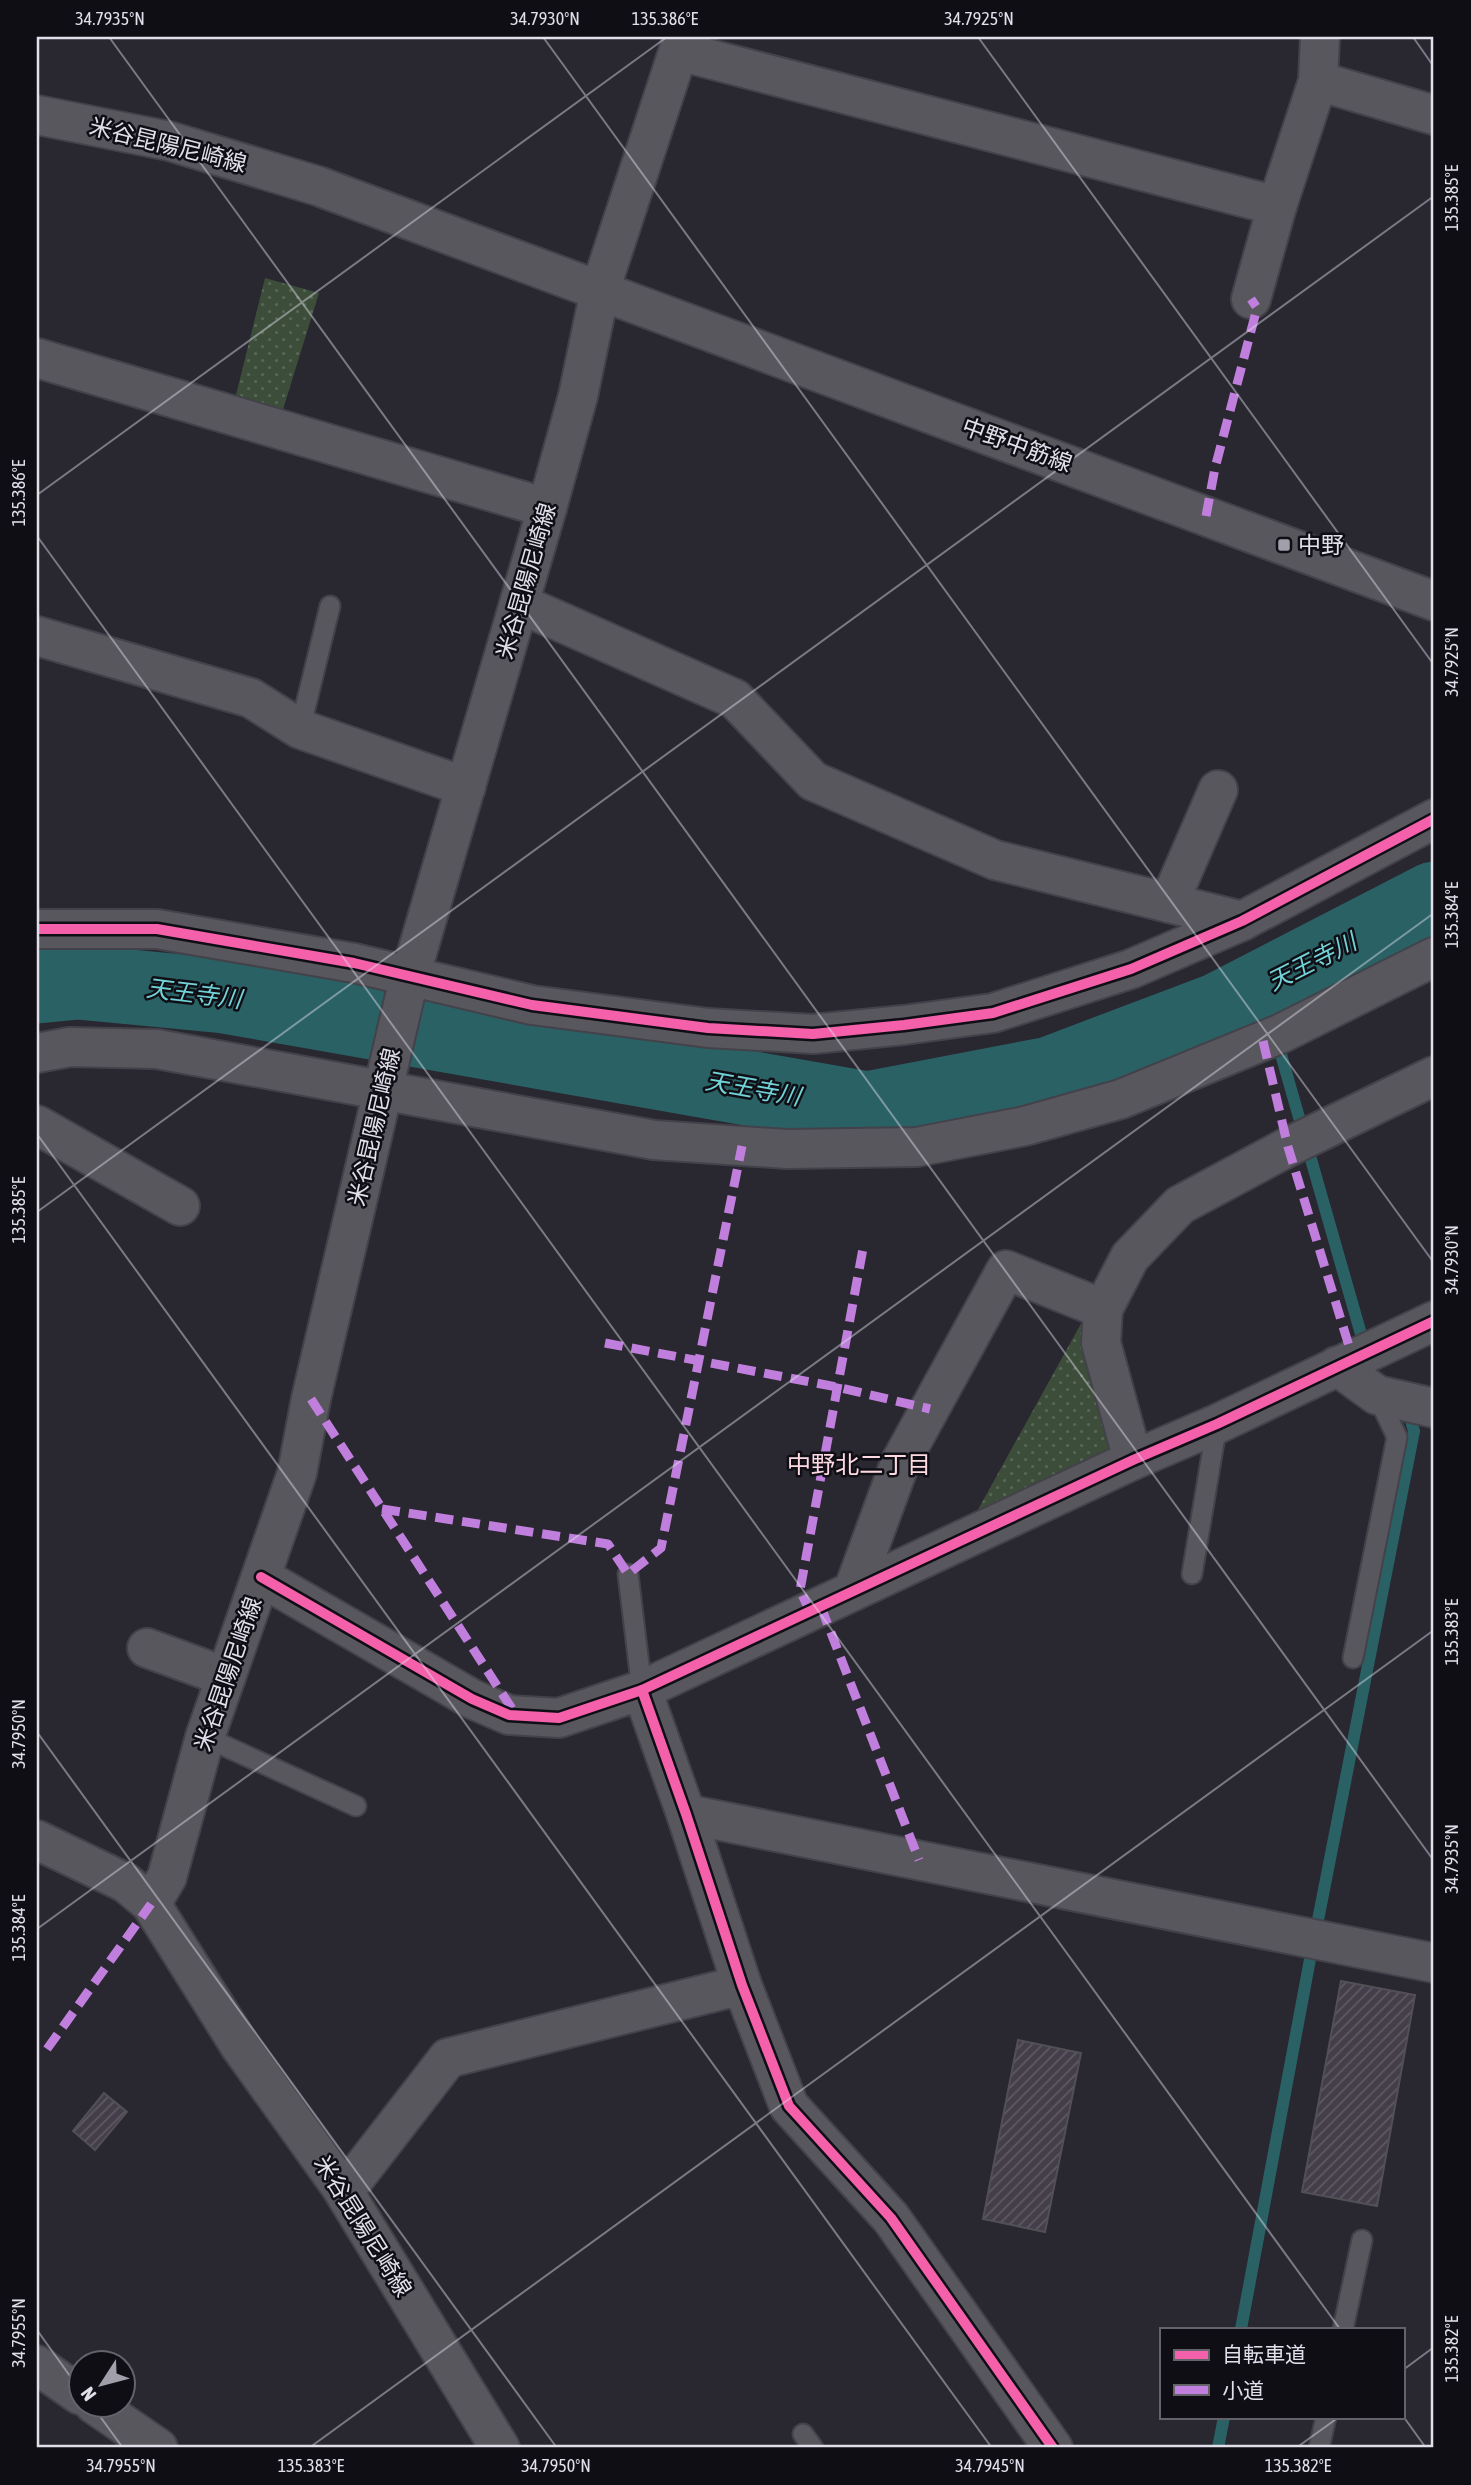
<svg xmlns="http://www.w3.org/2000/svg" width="1471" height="2485" viewBox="0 0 1471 2485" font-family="'Asap Condensed','Noto Sans JP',sans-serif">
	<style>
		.grass { fill: url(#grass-dots) }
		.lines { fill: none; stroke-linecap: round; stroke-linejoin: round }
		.stream { stroke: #2a6165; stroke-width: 12 }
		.river { stroke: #2a6165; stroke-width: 75 }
		.building { fill: url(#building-hatch); stroke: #525057; stroke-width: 2 }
		.service-casing { stroke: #43424a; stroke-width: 23 }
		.minor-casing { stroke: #43424a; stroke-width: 42 }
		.secondary-casing { stroke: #43424a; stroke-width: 42 }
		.service { stroke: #59575e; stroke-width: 19 }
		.minor { stroke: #59575e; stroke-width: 38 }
		.secondary { stroke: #59575e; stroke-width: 38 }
		.quiet { stroke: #c07fdc; stroke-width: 9; stroke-dasharray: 18 9; stroke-linecap: butt }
		.cycleway-casing { stroke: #100e15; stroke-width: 15 }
		.cycleway { stroke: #f560ab; stroke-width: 10 }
		.ticks { fill: none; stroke: #e1dfea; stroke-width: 2; stroke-opacity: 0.45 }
		.poi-dot { fill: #a19fa9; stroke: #100e15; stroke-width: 2.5 }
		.labels { text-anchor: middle; stroke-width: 5; stroke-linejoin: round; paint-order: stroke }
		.street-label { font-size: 23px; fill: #e1dfea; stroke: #100e15 }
		.poi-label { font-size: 23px; fill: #e1dfea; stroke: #100e15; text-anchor: start }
		.water-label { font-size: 24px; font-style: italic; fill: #71d3d8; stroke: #100e15 }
		.neighbourhood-label { font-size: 24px; fill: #fcd9e1; stroke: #100e15 }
		.neatline { fill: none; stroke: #e1dfea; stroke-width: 2.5 }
		.ticks-label { font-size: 18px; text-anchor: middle; fill: #e1dfea }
	</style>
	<defs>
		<pattern id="grass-dots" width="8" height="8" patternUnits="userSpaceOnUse" patternTransform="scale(1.75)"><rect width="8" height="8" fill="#3c4d3a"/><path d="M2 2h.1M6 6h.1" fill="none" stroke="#586657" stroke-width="1.8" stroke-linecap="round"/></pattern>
		<pattern id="building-hatch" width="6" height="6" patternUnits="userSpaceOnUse" patternTransform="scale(1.75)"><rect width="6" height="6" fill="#433e49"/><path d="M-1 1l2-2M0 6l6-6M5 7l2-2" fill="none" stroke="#5e5963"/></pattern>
	</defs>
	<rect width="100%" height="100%" fill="#292730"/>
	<g class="grass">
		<polygon points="265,278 319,293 281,416 234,403"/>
		<polygon points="1083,1320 1111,1430 1108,1452 975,1515"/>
	</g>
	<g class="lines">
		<g class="stream">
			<polyline points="1262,988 1363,1341"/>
			<polyline points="1318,1920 1414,1431 1411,1421"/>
			<polyline points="1241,2329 1311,1954"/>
			<polyline points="1218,2448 1224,2417"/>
		</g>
		<polyline class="river" points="37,986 78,982 225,996 867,1109 1050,1074 1219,1010 1434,899"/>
	</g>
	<g class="building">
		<polygon points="1341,1981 1415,1995 1377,2206 1302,2192"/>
		<polygon points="1018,2040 1081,2053 1045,2232 983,2219"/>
		<polygon points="104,2093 127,2112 95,2150 73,2131"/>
	</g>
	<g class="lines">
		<defs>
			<g id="service">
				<polyline points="300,729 330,606"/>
				<polyline points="628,1574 642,1690"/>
				<polyline points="1192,1574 1217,1424"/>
				<polyline points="1353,1658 1397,1437 1377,1395"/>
				<polyline points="205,1737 356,1806"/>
				<polyline points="1343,2329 1362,2240"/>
				<polyline points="803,2434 813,2448"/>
				<polyline points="1319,2448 1326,2417"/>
			</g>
			<g id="minor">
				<polyline points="679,51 1277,206"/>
				<polyline points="1318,81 1434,115"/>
				<polyline points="600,290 683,37"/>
				<polyline points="1251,299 1277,206 1318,81 1320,37"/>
				<polyline points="37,358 547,508"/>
				<polyline points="520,604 735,699 813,781 995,860 1242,921"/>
				<polyline points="37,636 251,698 300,729 466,787"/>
				<polyline points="1169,903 1218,790"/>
				<polyline points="37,929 157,929 354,963 532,1005 708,1028 813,1034 904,1025 993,1013 1131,969 1242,921 1434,819"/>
				<polyline points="37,1053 70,1047 157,1049 654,1140 787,1149 917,1147 1025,1126 1121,1099 1280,1034 1434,957"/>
				<polyline points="37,1125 180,1206"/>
				<polyline points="1337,1366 1377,1395 1434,1408"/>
				<polyline points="1133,1460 1101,1343 1103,1309 1130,1257 1180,1205 1288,1147 1434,1076"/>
				<polyline points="261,1577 472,1699 509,1715 559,1718 642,1690 1133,1460 1217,1424 1434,1321"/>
				<polyline points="853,1591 900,1463 1006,1270 1103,1309"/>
				<polyline points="147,1648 226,1677"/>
				<polyline points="642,1690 686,1814 742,1985 789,2106 891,2218 1053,2448"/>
				<polyline points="686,1814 1434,1963"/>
				<polyline points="37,1840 126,1883 151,1904"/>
				<polyline points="341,2187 355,2178 448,2058 742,1985"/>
				<polyline points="37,2365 80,2395"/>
				<polyline points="94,2404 158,2448"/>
			</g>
			<g id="secondary">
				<polyline points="37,115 169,141 318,186 1434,601"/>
				<polyline points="500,2448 341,2187 240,2046 151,1904 167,1877 205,1737 297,1473 311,1399 407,987 547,508 578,396 600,290"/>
			</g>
		</defs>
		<use href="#service" class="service-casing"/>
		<use href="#minor" class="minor-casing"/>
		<use href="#secondary" class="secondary-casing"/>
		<use href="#service" class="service"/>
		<use href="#minor" class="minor"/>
		<use href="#secondary" class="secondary"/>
		<g class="quiet">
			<polyline points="1206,516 1215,468 1257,308 1251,299"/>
			<polyline points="1263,1041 1288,1147 1353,1359"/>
			<polyline points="605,1343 837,1387 930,1409"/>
			<polyline points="311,1399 516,1715"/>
			<polyline points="382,1509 608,1544 628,1574 661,1548 742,1146"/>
			<polyline points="821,1607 919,1860"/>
			<polyline points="810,1612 800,1590 864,1243"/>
			<polyline points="47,2049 151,1904"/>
		</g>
		<defs>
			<g id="cycleway">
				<polyline points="37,929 157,929 354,963 532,1005 708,1028 813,1034 904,1025 993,1013 1131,969 1242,921 1434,819"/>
				<polyline points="261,1577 472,1699 509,1715 559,1718 642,1690 1133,1460 1217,1424 1434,1321"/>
				<polyline points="642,1690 686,1814 742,1985 789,2106 891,2218 1053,2448"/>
			</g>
		</defs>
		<use href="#cycleway" class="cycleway-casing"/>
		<use href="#cycleway" class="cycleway"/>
	</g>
	<path class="ticks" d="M 109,37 L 1434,1861M 543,37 L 1434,1263M 978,37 L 1434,665M 1413,37 L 1434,67M 37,495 L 667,37M 37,536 L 1340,2329M 37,1134 L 992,2448M 37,1212 L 1434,196M 37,1732 L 557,2448M 37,1929 L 1434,913M 37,2330 L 80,2390M 1403,2370 L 1434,2347M 91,2404 L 123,2448M 1403,2416 L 1426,2448M 309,2448 L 1434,1630M 1296,2448 L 1339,2417"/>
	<rect class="poi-dot" x="1277" y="538" width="14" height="14" rx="3.5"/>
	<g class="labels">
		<g class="street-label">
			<text transform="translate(168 145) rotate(14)" y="8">米谷昆陽尼崎線</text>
			<text transform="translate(1017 445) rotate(20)" y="8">中野中筋線</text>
			<text transform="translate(526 581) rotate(-74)" y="8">米谷昆陽尼崎線</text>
			<text transform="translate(374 1127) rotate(-77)" y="8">米谷昆陽尼崎線</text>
			<text transform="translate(228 1674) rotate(-71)" y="8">米谷昆陽尼崎線</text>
			<text transform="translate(363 2226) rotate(58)" y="8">米谷昆陽尼崎線</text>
		</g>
		<g class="poi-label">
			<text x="1298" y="553">中野</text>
		</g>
		<g class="water-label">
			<text transform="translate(1312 962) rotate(-27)" y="8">天王寺川</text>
			<text transform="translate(194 994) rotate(7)" y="8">天王寺川</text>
			<text transform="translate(753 1089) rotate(10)" y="8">天王寺川</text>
		</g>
		<g class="neighbourhood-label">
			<text x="859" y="1473">中野北二丁目</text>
		</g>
	</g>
	<rect width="1471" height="2485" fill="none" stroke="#100e15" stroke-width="77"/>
	<rect x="1160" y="2328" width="245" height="91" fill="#100e15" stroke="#64626a" stroke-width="2"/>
	<rect x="1174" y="2350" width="35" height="10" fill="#f560ab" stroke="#64626a" stroke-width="2"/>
	<text x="1222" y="2362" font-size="21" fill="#e1dfea">自転車道</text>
	<rect x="1174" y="2385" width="35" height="10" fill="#c07fdc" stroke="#64626a" stroke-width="2"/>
	<text x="1222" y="2398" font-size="21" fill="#e1dfea">小道</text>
	<g transform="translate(102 2384) rotate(234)"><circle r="33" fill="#100e15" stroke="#64626a" stroke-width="2"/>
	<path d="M0-5L12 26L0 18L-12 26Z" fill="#a19fa9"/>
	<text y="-10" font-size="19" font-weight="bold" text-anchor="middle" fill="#e1dfea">N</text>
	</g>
	<rect x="38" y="38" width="1394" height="2408" class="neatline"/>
	<g class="ticks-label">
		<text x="110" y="25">34.7935°N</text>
		<text x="545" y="25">34.7930°N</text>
		<text x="665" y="25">135.386°E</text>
		<text x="979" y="25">34.7925°N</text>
		<text transform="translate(1452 198) rotate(-90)" y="6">135.385°E</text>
		<text transform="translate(19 493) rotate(-90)" y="6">135.386°E</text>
		<text transform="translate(1452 662) rotate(-90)" y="6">34.7925°N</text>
		<text transform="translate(1452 915) rotate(-90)" y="6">135.384°E</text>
		<text transform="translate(19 1210) rotate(-90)" y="6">135.385°E</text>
		<text transform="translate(1452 1260) rotate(-90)" y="6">34.7930°N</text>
		<text transform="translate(1452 1632) rotate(-90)" y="6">135.383°E</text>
		<text transform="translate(19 1734) rotate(-90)" y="6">34.7950°N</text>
		<text transform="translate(1452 1859) rotate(-90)" y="6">34.7935°N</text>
		<text transform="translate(19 1928) rotate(-90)" y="6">135.384°E</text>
		<text transform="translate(19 2333) rotate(-90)" y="6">34.7955°N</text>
		<text transform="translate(1452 2349) rotate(-90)" y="6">135.382°E</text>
		<text x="121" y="2472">34.7955°N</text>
		<text x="311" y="2472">135.383°E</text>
		<text x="556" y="2472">34.7950°N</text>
		<text x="990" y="2472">34.7945°N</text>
		<text x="1298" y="2472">135.382°E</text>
	</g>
</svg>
